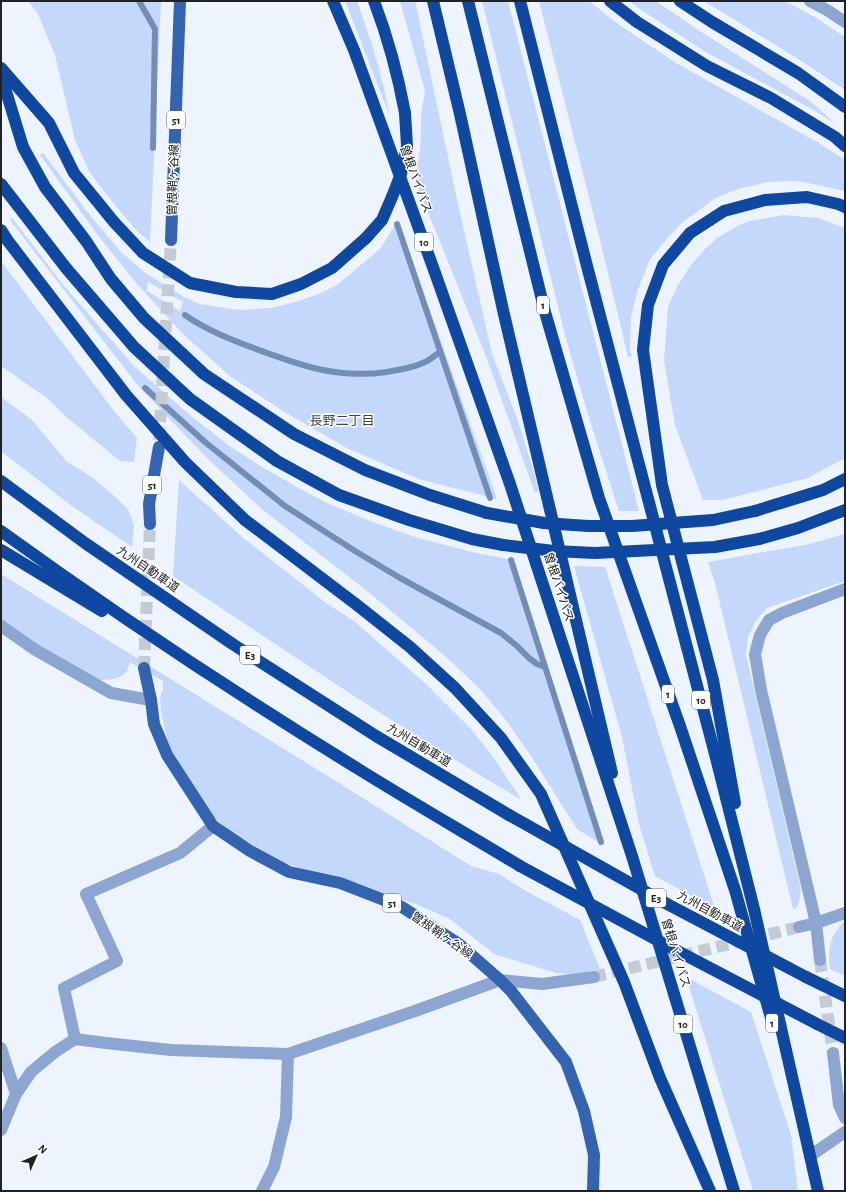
<svg xmlns="http://www.w3.org/2000/svg" width="846" height="1192" viewBox="0 0 846 1192" font-family="'Alegreya Sans','Noto Sans JP',sans-serif">
	<style>
		.green { fill: #c3d8fa; fill-rule: evenodd }
		.lines { fill: none; stroke-linecap: round; stroke-linejoin: round }
		.stream { stroke: #738db7; stroke-width: 6 }
		.minor-tunnel { stroke: #c5cad3; stroke-width: 12; stroke-dasharray: 12 6; stroke-linecap: butt }
		.major-tunnel { stroke: #c5cad3; stroke-width: 12; stroke-dasharray: 12 6; stroke-linecap: butt }
		.minor { stroke: #8ca6d1; stroke-width: 12 }
		.major { stroke: #3463af; stroke-width: 12 }
		.highway { stroke: #0e48a0; stroke-width: 12 }
		.highway-bridge { stroke: #0e48a0; stroke-width: 12 }
		.labels { text-anchor: middle; stroke-width: 3; stroke-linejoin: round; paint-order: stroke }
		.shield { fill: #fff; stroke: #636466; stroke-width: 1 }
		.shield-label { font-size: 11px; font-weight: bold; fill: #202225 }
		.street-label { font-size: 12px; fill: #202225; stroke: #fff }
		.neighbourhood-label { font-size: 13px; fill: #3d4249; stroke: #fff }
	</style>
	<rect width="100%" height="100%" fill="#eef4fe"/>
	<g class="green">
		<polygon points="28,1 161,1 150,242 137,231 115,205 90,173 75,140 55,55 37,12"/>
		<path d="M 345,1 L 357,1 C 370,38 383,76 389,114 Z"/>
		<polygon points="400,1 415,1 456,195 492,354 517,418 535,476 538,491 535,493 486,356 415,180 420,150 421,132 421,115 425,91"/>
		<polygon points="482,1 508,1 639,511 619,511 589,418 566,339"/>
		<polygon points="539,1 589,1 618,24 676,63 817,142 845,160 845,191 799,181 767,182 738,189 714,199 683,222 670,235 650,259 638,289 631,317 630,350 632,356 628,357 601,244"/>
		<polygon points="629,1 656,1 698,30 810,101 836,124 815,111 704,51 640,9"/>
		<polygon points="704,1 785,1 813,16 845,37 845,90 803,62"/>
		<path d="M 43,153 L 89,214 L 121,252 L 144,272 L 184,297 L 200,304 L 239,310 L 271,308 L 299,301 L 321,293 L 337,285 L 381,248 L 398,220 L 497,499 L 418,479 L 345,447 L 283,411 L 231,377 L 182,333 L 137,284 L 100,238 L 40,155 ZM 148,282 L 183,302 L 180,311 L 147,291 Z"/>
		<polygon points="784,215 818,218 845,228 845,458 808,478 723,500 703,500 675,425 664,360 668,307 677,287 690,266 704,250 717,238 739,225 750,221"/>
		<polygon points="12,218 65,287 135,367 191,416 228,445 257,464 297,487 327,503 375,523 415,537 472,552 513,560 605,846 577,829 533,759 506,720 478,687 445,656 372,595 263,510 211,462 179,429 136,383 10,220"/>
		<polygon points="1,261 114,411 137,438 134,462 120,461 64,415 47,398 1,366"/>
		<polygon points="1,397 32,420 67,462 92,477 112,494 128,509 134,525 132,547 69,504 1,451"/>
		<path d="M 179,480 L 241,536 L 326,603 L 354,621 L 426,684 L 469,727 L 491,754 L 518,794 L 520,799 C 401,729 287,652 173,576 Z"/>
		<polygon points="845,534 845,581 767,608 755,622 748,637 746,655 801,890 799,903 796,908 793,909 715,583 708,562 809,544"/>
		<polygon points="574,566 605,567 715,909 655,876 639,824 622,737"/>
		<path d="M 1,574 L 347,788 L 471,866 L 499,874 L 526,891 L 580,920 L 600,969 L 573,975 L 556,973 L 494,954 L 450,919 L 413,903 L 331,880 L 274,859 L 227,829 L 202,805 L 175,761 L 166,736 L 161,710 L 160,697 L 163,690 L 163,681 L 129,662 C 129,664 129,666 128,668 C 124,681 105,680 94,680 L 1,622 Z"/>
		<path d="M 845,921 L 845,976 L 830,969 C 828,948 829,936 845,921 Z"/>
		<polygon points="686,977 751,1012 791,1135 798,1191 753,1191"/>
	</g>
	<g class="lines">
		<g class="stream">
			<polyline points="139,1 155,29 153,148"/>
			<polyline points="397,224 490,498"/>
			<path d="M 185,315 C 206,330 232,340 256,349 C 302,366 337,379 387,372 C 399,370 413,368 425,362 C 430,360 435,355 440,352"/>
			<polyline points="145,388 205,442 285,506 355,551 400,578 501,633 517,646 529,658 537,664 545,667"/>
			<polyline points="511,560 601,842"/>
		</g>
		<g class="minor-tunnel">
			<polyline points="820,960 833,1053"/>
			<polyline points="594,977 799,927"/>
		</g>
		<g class="major-tunnel">
			<polyline points="159,440 171,240"/>
			<polyline points="144,668 150,524"/>
		</g>
		<g class="minor">
			<polyline points="810,1 827,10 845,22"/>
			<polyline points="1,626 34,649 111,693 151,700"/>
			<polyline points="799,927 816,923 845,913"/>
			<polyline points="820,960 816,923 761,690 755,654 760,635 769,620 782,613 845,589"/>
			<polyline points="75,1039 64,988 117,961 86,894 180,853 213,826"/>
			<polyline points="1,1048 16,1094"/>
			<polyline points="833,1053 839,1105 845,1118"/>
			<polyline points="1,1130 16,1094 31,1072 55,1052 75,1039 106,1043 171,1050 288,1054 415,1011 500,980 542,984 594,977"/>
			<polyline points="810,1156 845,1132"/>
			<polyline points="262,1191 274,1167 286,1117 288,1054"/>
		</g>
		<g class="major">
			<polyline points="171,240 180,1"/>
			<polyline points="150,524 149,504 159,447"/>
			<polyline points="144,668 151,700 154,724 167,755 213,826 250,851 289,872 340,883 402,907 459,944 500,980 511,991 566,1062 584,1111 594,1155 593,1191"/>
		</g>
		<g class="highway">
			<polyline points="333,1 354,50 434,270 510,484 632,856 734,1191"/>
			<path d="M 374,1 C 388,38 398,75 405,113"/>
			<polyline points="433,1 460,114 503,310 612,773"/>
			<polyline points="468,1 545,312 599,498 680,726 735,890 773,1025"/>
			<polyline points="520,1 587,266 716,758 754,909 818,1191"/>
			<polyline points="610,1 637,22 707,66 771,98 835,137 845,146"/>
			<polyline points="680,1 712,22 798,73 845,107"/>
			<polyline points="1,68 49,123 74,173 114,222 143,253 190,283 236,292 272,294 301,284 332,268 366,238"/>
			<polyline points="1,75 23,147 45,187 86,241 111,279 144,318 204,374 294,434 365,470 430,495 487,513"/>
			<polyline points="1,184 66,268 134,347 190,399 277,461 339,495 409,520 472,539 503,545"/>
			<polyline points="1,230 8,241"/>
			<polyline points="1,481 85,543 234,645 376,736 509,815"/>
			<polyline points="755,511 823,490 845,479"/>
			<polyline points="245,520 357,605 410,647 455,688 501,738 541,794 624,982 660,1078 710,1191"/>
			<path d="M 1,531 C 117,615 238,695 360,770 C 413,803 467,834 520,866"/>
			<polyline points="759,539 798,528 845,510"/>
			<polyline points="1,550 102,611"/>
			<polyline points="735,803 713,680 662,485 643,350 648,305 663,265 690,233 724,211 765,200 807,197 838,204 845,207"/>
			<polyline points="806,977 845,996"/>
			<polyline points="817,1024 845,1038"/>
		</g>
		<g class="highway-bridge">
			<polyline points="366,238 382,220 392,197 401,174 407,146 405,113"/>
			<polyline points="8,241 126,395 185,462 245,520"/>
			<polyline points="487,513 544,523 588,526 632,526 713,520 755,511"/>
			<polyline points="503,545 554,551 595,553 715,547 759,539"/>
			<polyline points="509,815 669,905 806,977"/>
			<polyline points="520,866 668,946 817,1024"/>
		</g>
	</g>
	<g class="labels">
		<g class="shield">
			<rect x="167" y="111" width="18" height="18" rx="3"/>
			<rect x="415" y="233" width="18" height="18" rx="3"/>
			<rect x="537" y="296" width="12" height="18" rx="3"/>
			<rect x="143" y="476" width="18" height="18" rx="3"/>
			<rect x="240" y="646" width="20" height="18" rx="3"/>
			<rect x="662" y="685" width="12" height="18" rx="3"/>
			<rect x="692" y="691" width="18" height="18" rx="3"/>
			<rect x="646" y="889" width="20" height="18" rx="3"/>
			<rect x="383" y="894" width="18" height="18" rx="3"/>
			<rect x="766" y="1014" width="12" height="18" rx="3"/>
			<rect x="674" y="1015" width="18" height="18" rx="3"/>
		</g>
		<g class="shield-label">
			<text x="176" y="124">51</text>
			<text x="424" y="246">10</text>
			<text x="543" y="309">1</text>
			<text x="152" y="489">51</text>
			<text x="250" y="659">E3</text>
			<text x="668" y="698">1</text>
			<text x="701" y="704">10</text>
			<text x="656" y="902">E3</text>
			<text x="392" y="907">51</text>
			<text x="772" y="1027">1</text>
			<text x="683" y="1028">10</text>
		</g>
		<g class="street-label">
			<text transform="translate(416 179) rotate(70)" y="4">曽根バイパス</text>
			<text transform="translate(173 180) rotate(-88)" y="4">曽根鞘ヶ谷線</text>
			<text transform="translate(148 569) rotate(34)" y="4">九州自動車道</text>
			<text transform="translate(559 587) rotate(72)" y="4">曽根バイパス</text>
			<text transform="translate(419 745) rotate(31)" y="4">九州自動車道</text>
			<text transform="translate(710 911) rotate(28)" y="4">九州自動車道</text>
			<text transform="translate(442 935) rotate(35)" y="4">曽根鞘ヶ谷線</text>
			<text transform="translate(676 953) rotate(73)" y="4">曽根バイパス</text>
		</g>
		<g class="neighbourhood-label">
			<text x="342" y="425">長野二丁目</text>
		</g>
	</g>
	<rect width="846" height="1192" fill="none" stroke="#202225" stroke-width="4"/>
	<g transform="translate(36 1156) rotate(45)" stroke="#ffffff" stroke-width="3" paint-order="stroke">
	<path d="M0-3L7 15L0 10L-7 15Z" fill="#202225"/>
	<text y="-6" font-size="11" font-weight="bold" text-anchor="middle" fill="#202225">N</text>
	</g>
</svg>
